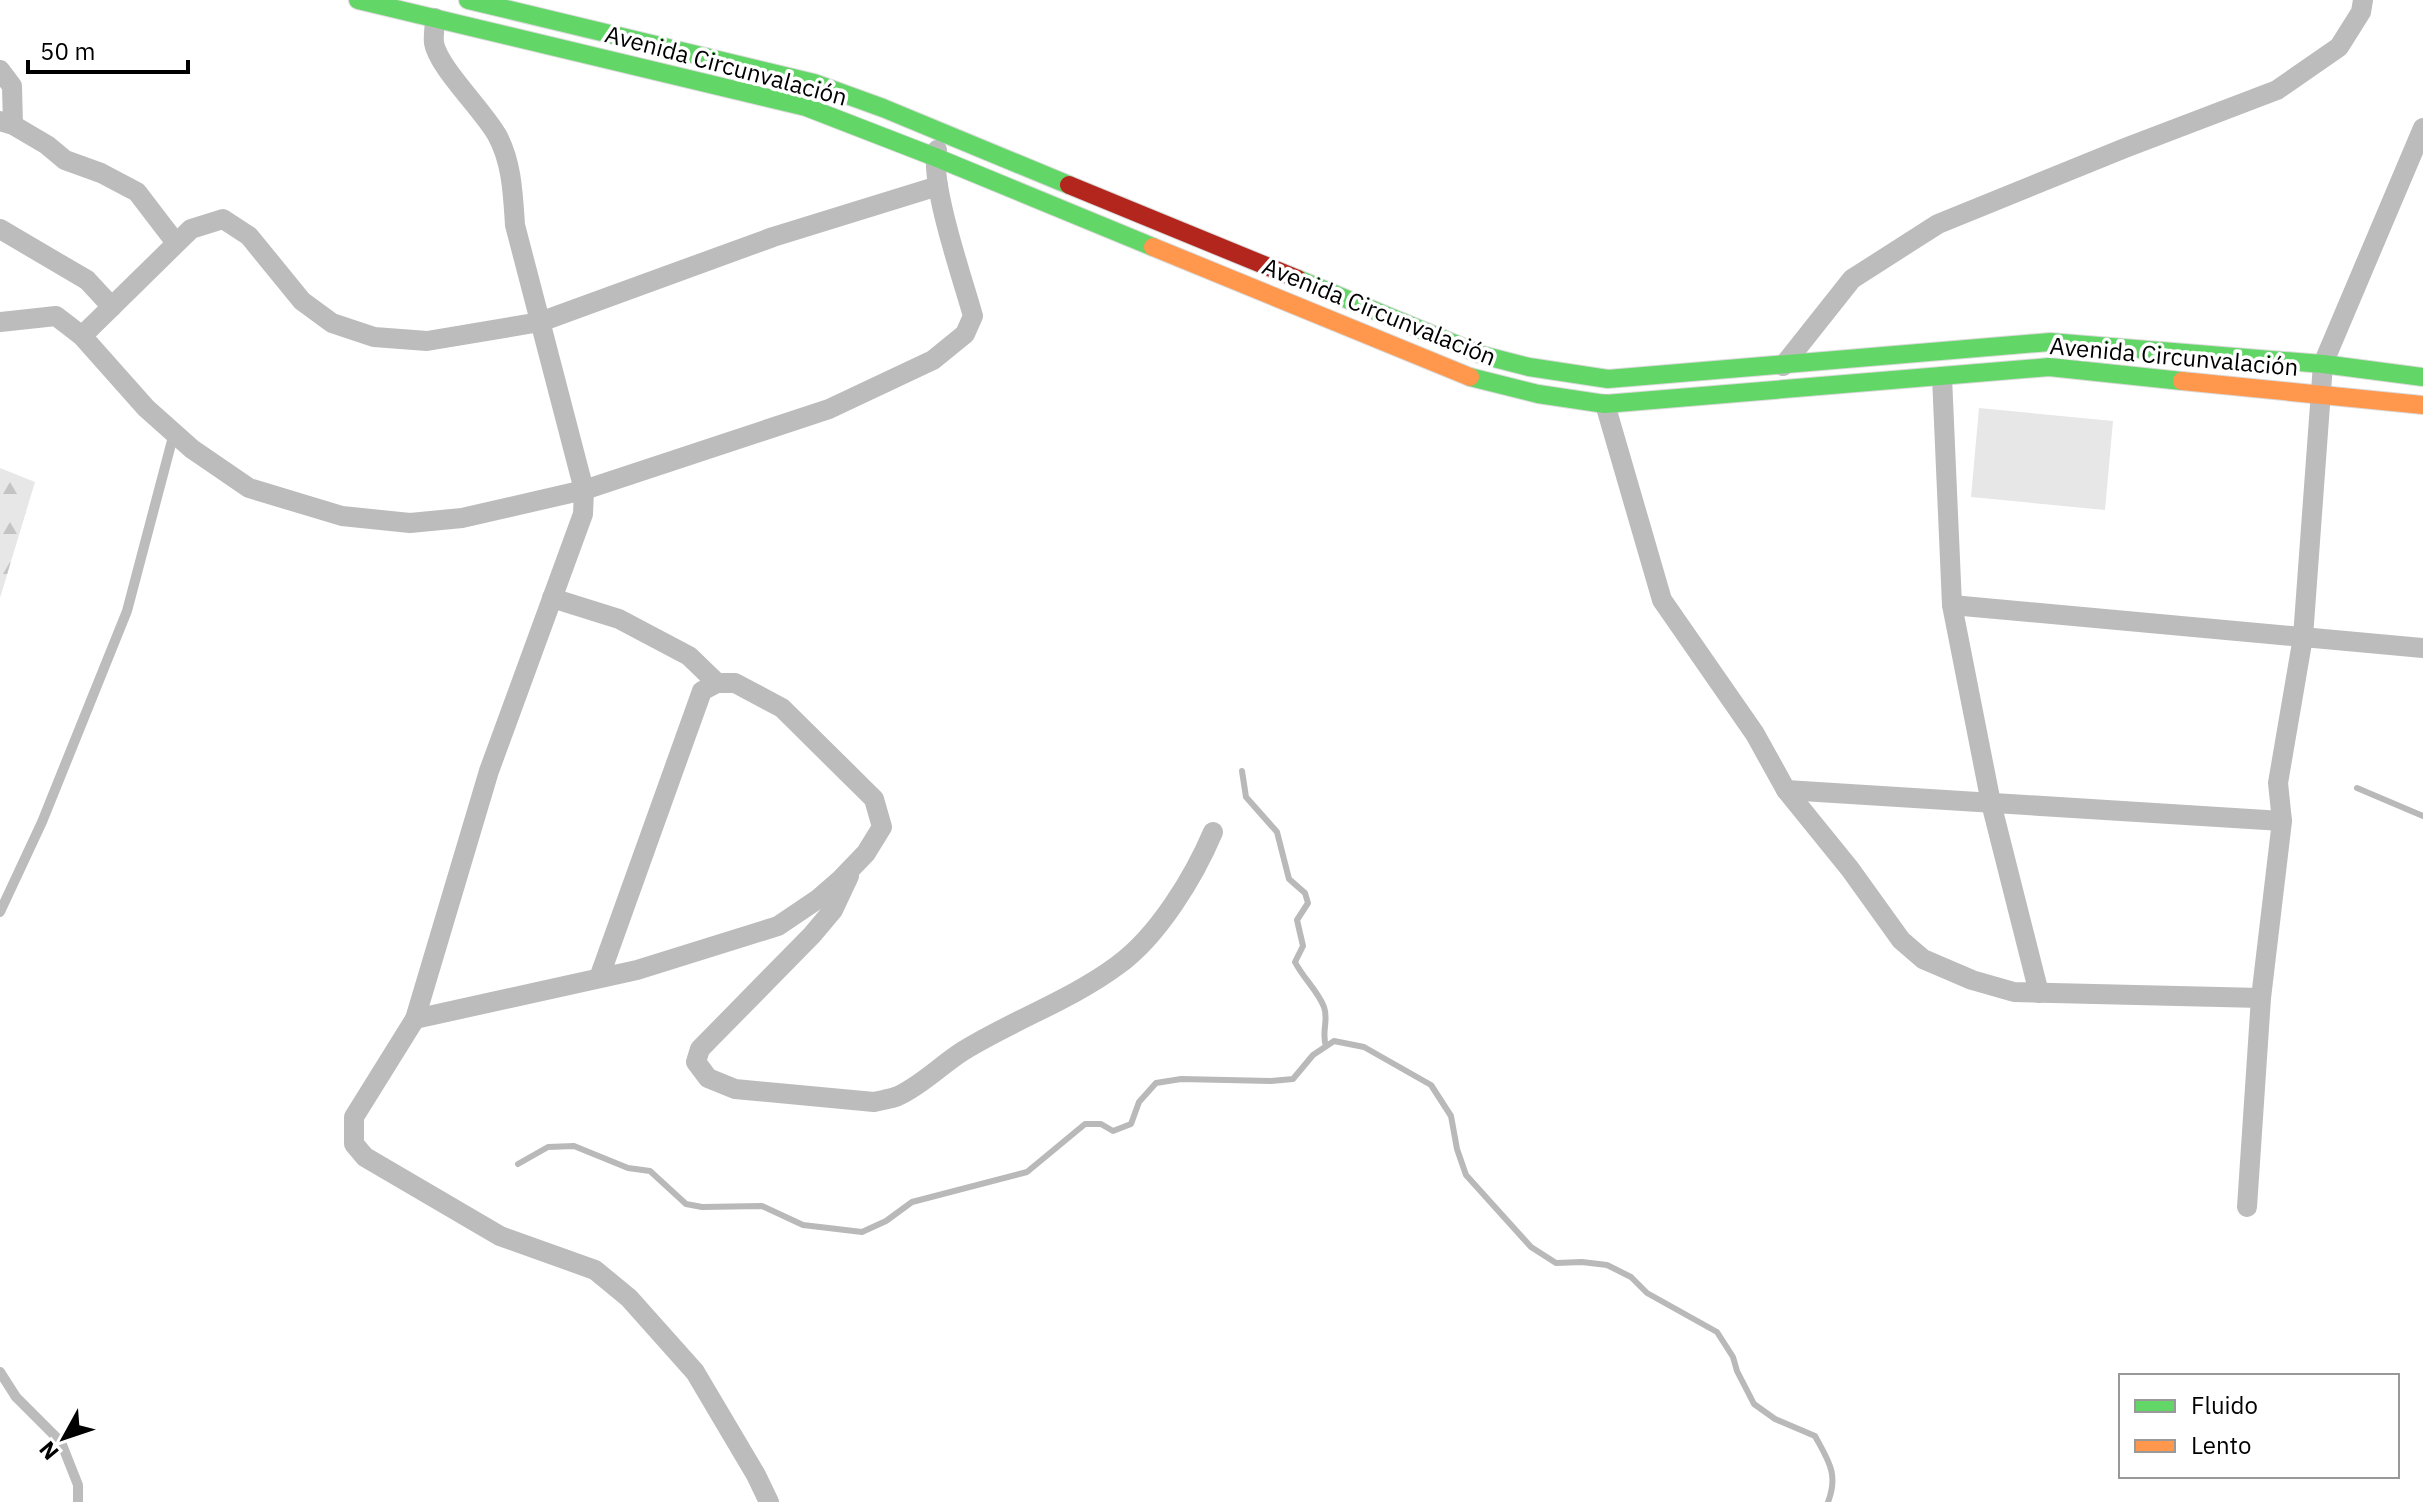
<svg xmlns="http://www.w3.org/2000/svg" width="2423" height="1502" viewBox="0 0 2423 1502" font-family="'IBM Plex Sans',sans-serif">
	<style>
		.forest { fill: url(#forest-firs) }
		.park { fill: #e7e7e7 }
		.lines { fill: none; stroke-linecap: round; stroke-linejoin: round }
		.stream { stroke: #b9b9b9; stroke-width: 6 }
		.fast-casing { stroke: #dbdbdb; stroke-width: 20 }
		.slow-casing { stroke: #dbdbdb; stroke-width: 20 }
		.jam-casing { stroke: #dbdbdb; stroke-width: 20 }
		.lane { stroke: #bcbcbc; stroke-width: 10 }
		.street { stroke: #bcbcbc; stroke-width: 20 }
		.fast { stroke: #63d668; stroke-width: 18 }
		.slow { stroke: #ff974d; stroke-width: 18 }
		.jam { stroke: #b3261e; stroke-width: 18 }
		.labels { text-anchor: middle; stroke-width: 7; stroke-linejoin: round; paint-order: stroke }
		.street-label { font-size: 24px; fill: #000; stroke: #fff }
	</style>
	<defs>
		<pattern id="forest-firs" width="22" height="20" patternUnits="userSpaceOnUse" patternTransform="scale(2)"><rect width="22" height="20" fill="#e7e7e7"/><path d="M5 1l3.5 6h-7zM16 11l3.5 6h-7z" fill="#c4c4c4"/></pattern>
	</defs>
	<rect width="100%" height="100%" fill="#fff"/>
	<polygon class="forest" points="0,468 35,482 0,598"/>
	<polygon class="park" points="1979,408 2113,421 2105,510 1971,497"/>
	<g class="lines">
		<g class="stream">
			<path d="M 1242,771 L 1246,797 L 1277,832 L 1289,879 L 1305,893 L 1308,903 L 1297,920 L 1303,946 L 1295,962 C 1303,978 1318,991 1324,1007 C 1329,1020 1321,1032 1326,1046"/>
			<polyline points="2357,788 2423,816"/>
			<path d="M 518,1164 L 548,1147 L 574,1146 L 628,1168 L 650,1171 L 686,1204 L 702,1207 L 762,1206 L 803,1225 L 862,1232 L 886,1221 L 912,1202 L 1027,1172 L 1085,1124 L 1101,1124 L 1113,1131 L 1131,1124 L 1139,1102 L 1156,1083 L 1181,1079 L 1271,1081 L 1293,1079 L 1313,1055 L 1334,1041 L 1364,1047 L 1431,1085 L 1451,1116 L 1457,1149 L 1466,1175 L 1531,1247 L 1556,1263 L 1582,1262 L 1607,1265 L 1631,1277 L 1647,1293 L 1717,1332 L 1733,1357 L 1737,1371 L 1754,1404 L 1775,1419 L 1815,1436 C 1828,1460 1839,1474 1828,1502"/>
		</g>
		<defs>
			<g id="fast">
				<polyline points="358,0 806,107 935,157 1153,247"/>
				<polyline points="468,0 814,83 883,108 1069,185"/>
				<polyline points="1298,279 1482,355 1529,367 1608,379 2050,342 2323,364 2423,377"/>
				<polyline points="1470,377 1538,394 1605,404 2049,367 2182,381"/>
			</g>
			<g id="slow">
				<polyline points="1153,247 1470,377"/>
				<polyline points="2182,381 2423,405"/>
			</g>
			<polyline id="jam" points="1069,185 1298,279"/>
		</defs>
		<use href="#fast" class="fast-casing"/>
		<use href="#slow" class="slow-casing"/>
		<use href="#jam" class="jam-casing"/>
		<g class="lane">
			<polyline points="0,912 42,822 127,611 174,433"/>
			<polyline points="0,1372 16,1397 61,1442 78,1485 78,1502"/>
		</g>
		<g class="street">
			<path d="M 435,18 C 435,26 433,36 434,43 C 438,67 483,110 497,135 C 512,162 513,195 515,225 L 584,490 L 583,514 L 489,771 L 415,1019 L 354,1117 L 354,1144 L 365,1157 L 500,1236 L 595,1270 L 629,1298 L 695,1372 L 756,1475 L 769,1502"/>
			<polyline points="0,70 12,86 13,125"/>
			<polyline points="0,121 13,125 47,145 65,160 101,173 137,192 176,243"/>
			<polyline points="0,229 87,280 112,307"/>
			<path d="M 0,322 L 56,316 L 82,336 L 146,408 L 192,449 L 249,488 L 342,516 L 410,523 L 462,518 L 584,490 L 829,409 L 933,360 L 965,334 L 973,316 C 963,280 929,182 937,150"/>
			<polyline points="82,336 191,229 223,219 249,236 302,301 332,323 374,337 427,341 540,322 773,237 938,186"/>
			<polyline points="1783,366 1852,279 1938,224 2125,148 2277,90 2339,47 2361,12 2363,0"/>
			<polyline points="1942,377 1952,605 1991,803 2039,993"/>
			<polyline points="1605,404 1662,600 1755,734 1786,790 1850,869 1901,940 1923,959 1972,980 2014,992 2261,998"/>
			<polyline points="552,598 619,619 689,656 717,683"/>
			<polyline points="1952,605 2423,648"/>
			<polyline points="1786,790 2282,821"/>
			<path d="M 849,876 L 833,910 L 812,935 L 700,1049 L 696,1062 L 708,1078 L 735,1089 L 874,1102 C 882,1100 891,1099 898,1096 C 922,1085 941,1065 963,1051 C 1013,1020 1071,1000 1118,965 C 1158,936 1194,877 1213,832"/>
			<polyline points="415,1019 637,970 778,926 818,899 841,879 866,853 882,827 874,799 782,708 735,683 717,683 702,691 599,978"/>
			<polyline points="2247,1207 2261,998 2282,821 2278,783 2303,637 2323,364 2423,128"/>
		</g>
		<use href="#fast" class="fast"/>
		<use href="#slow" class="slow"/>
		<use href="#jam" class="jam"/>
	</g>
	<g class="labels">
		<g class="street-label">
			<text transform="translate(726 66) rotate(15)" y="8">Avenida Circunvalación</text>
			<text transform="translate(1379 312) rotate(22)" y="8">Avenida Circunvalación</text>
			<text transform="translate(2174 357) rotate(5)" y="8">Avenida Circunvalación</text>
		</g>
	</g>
	<rect x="2119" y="1374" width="280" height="104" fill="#ffffff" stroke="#999999" stroke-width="2"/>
	<rect x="2135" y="1400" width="40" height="12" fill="#63d668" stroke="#999999" stroke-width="2"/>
	<text x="2191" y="1414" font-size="24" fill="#000000">Fluido</text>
	<rect x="2135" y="1440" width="40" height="12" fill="#ff974d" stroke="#999999" stroke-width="2"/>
	<text x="2191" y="1454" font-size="24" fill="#000000">Lento</text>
	<g transform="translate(64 1438) rotate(230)" stroke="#ffffff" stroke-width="6" paint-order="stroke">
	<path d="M0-6L14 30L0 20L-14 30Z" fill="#000000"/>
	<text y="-12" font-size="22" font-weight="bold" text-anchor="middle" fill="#000000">N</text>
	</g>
	<path d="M28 60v12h160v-12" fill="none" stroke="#000000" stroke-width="4"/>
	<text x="40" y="60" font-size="24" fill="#000000" stroke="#ffffff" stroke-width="6" paint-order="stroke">50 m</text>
</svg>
